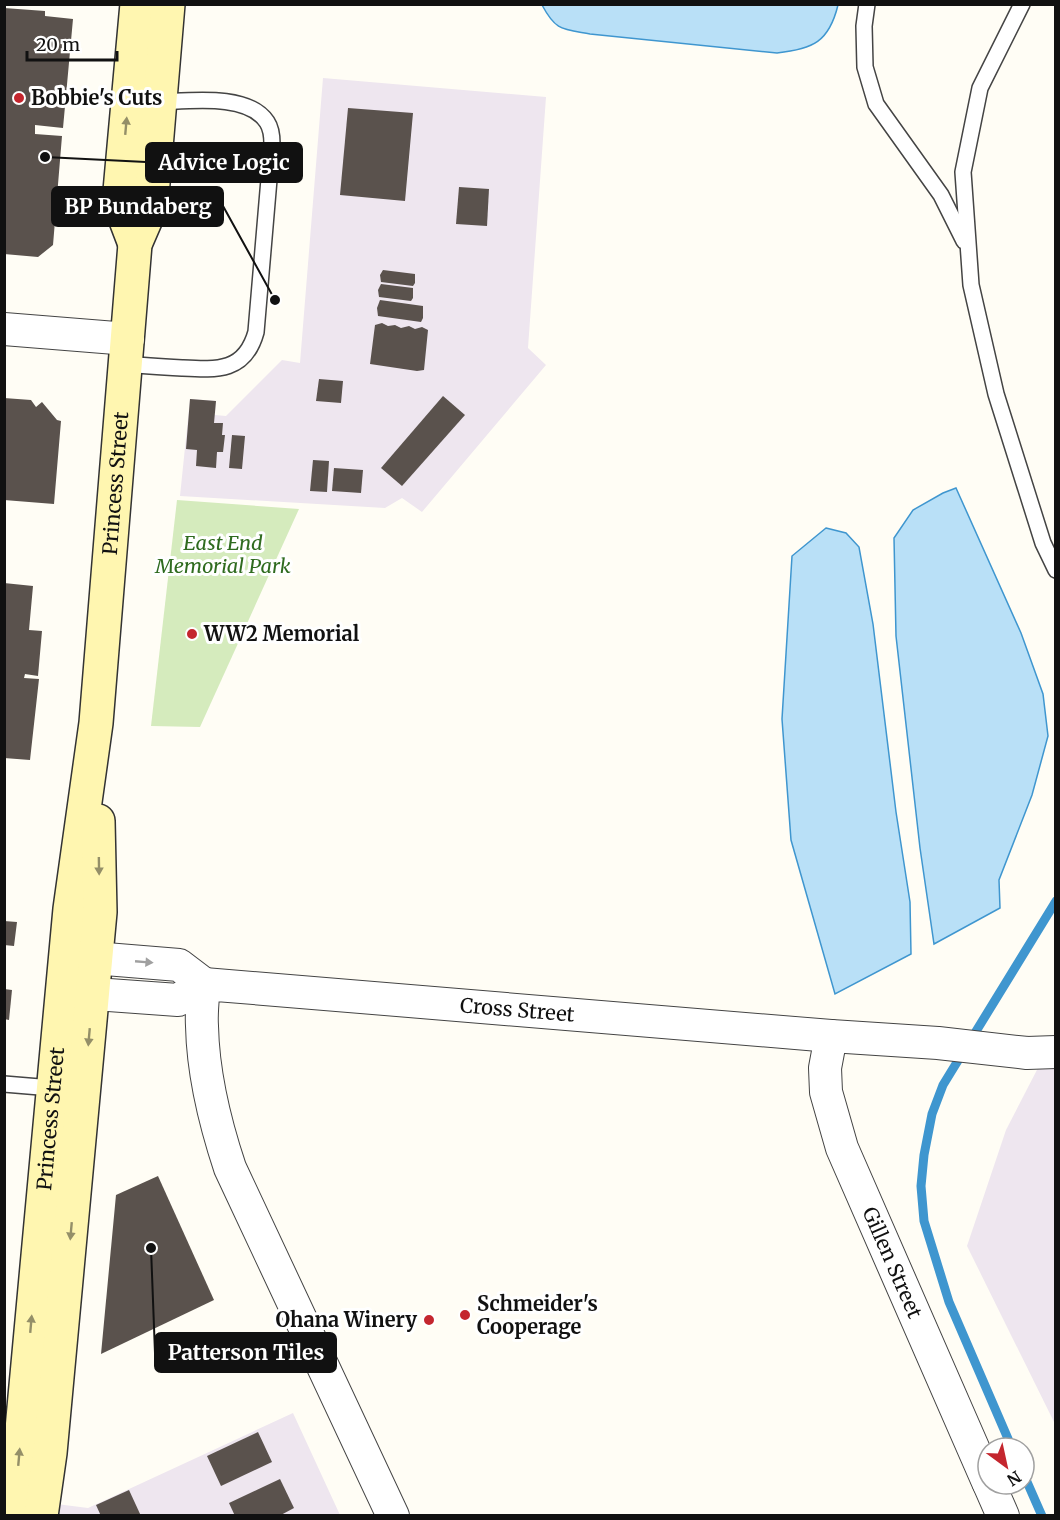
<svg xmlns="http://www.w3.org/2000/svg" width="1060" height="1520" viewBox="0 0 1060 1520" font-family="Merriweather,serif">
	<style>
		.industrial { fill: #eee6ef }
		.green { fill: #d5ebbd }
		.water { fill: #b9e0f7; stroke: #3f96cf; stroke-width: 1.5 }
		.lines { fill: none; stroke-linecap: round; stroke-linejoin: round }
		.stream { stroke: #3f96cf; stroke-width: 9 }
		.building { fill: #5a524d }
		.service-casing { stroke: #444; stroke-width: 18 }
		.minor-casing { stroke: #444; stroke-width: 34 }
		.secondary-casing { stroke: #333; stroke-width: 36 }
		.service { stroke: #fff; stroke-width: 15 }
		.minor { stroke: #fff; stroke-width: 32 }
		.secondary { stroke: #fff6b0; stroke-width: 33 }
		.oneway { fill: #948f68 }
		.oneway2 { fill: #a0a0a0 }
		.poi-dot { fill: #c4262e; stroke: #fff; stroke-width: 2 }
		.labels { text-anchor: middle; stroke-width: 6; stroke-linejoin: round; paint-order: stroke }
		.poi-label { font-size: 20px; font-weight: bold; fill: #111; stroke: #fff; text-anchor: start }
		.street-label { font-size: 20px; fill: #111; stroke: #fff }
		.park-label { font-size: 20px; font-style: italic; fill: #2f6b1f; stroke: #fff }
		.leader { fill: none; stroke: #111; stroke-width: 2 }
		.callout-dot { fill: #111; stroke: #fff; stroke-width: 2 }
		.callout { fill: #111; stroke: #111; stroke-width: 2 }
		.callout-label { font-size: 21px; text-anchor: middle; font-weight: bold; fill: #fff }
	</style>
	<rect width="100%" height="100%" fill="#fffdf5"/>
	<g class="industrial">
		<polygon points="323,78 546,97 528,348 546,365 422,512 402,498 385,508 180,496 190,399 216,401 215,415 226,416 282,360 300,363"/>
		<polygon points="1055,1035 1055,1424 967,1246 1006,1130"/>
		<polygon points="293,1413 340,1515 23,1516 25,1500 88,1508"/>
	</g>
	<polygon class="green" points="177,500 299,509 200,727 151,726"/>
	<g class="water">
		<path d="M 542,5 L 838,5 C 829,42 813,49 777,53 L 590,34 C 562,29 556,31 542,5 Z"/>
		<polygon points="956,488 1021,633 1043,694 1048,736 1032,795 999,880 1000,908 934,944 920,848 896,636 894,538 913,510 943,493"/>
		<polygon points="826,528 846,533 859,547 873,624 896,812 910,902 911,954 835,994 791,840 782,719 792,556"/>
	</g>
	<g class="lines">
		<g class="stream">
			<polyline points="1012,1448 949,1302 924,1221 921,1186 924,1155 932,1114 943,1085 1056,901"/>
			<polyline points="1024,1475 1042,1516"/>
		</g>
	</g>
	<g class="building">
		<polygon points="4,8 45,11 45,16 73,19 63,128 35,125 35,134 62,136 53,245 38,257 4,254"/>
		<polygon points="348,108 413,113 405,201 340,195"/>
		<polygon points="459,187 489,189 487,226 456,224"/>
		<polygon points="383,270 415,274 415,283 413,286 381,282 380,275"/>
		<polygon points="381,284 413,288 413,298 411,301 379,297 378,290"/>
		<polygon points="380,300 423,306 423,318 421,322 378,316 377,308"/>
		<polygon points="382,323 388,326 395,325 401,328 409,326 415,329 422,327 428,330 424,370 417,371 370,364 375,325"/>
		<polygon points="319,379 343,381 341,403 316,401"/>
		<polygon points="443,396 465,415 402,486 381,468"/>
		<polygon points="4,398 31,400 36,407 42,402 57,420 61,421 54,504 4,500"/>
		<polygon points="190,399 216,401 214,423 223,423 222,435 225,435 223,452 217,452 216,468 196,466 197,450 186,449"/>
		<polygon points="232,435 245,436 242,469 229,468"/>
		<polygon points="313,460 329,461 327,492 310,491"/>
		<polygon points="334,468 363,470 361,493 332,491"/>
		<polygon points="4,583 33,586 29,630 42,631 38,676 25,674 24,678 39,679 30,760 4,758"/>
		<polygon points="4,921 17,922 14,946 4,945"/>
		<polygon points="4,989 12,990 9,1020 4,1019"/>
		<polygon points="158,1176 214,1300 101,1354 116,1195"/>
		<polygon points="258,1432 272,1462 221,1486 207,1456"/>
		<polygon points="280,1479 294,1508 279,1516 235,1516 229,1503"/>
		<polygon points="129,1490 141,1516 101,1516 96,1505"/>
	</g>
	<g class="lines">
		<defs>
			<g id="service">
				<polyline points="867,4 864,26 865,67 876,104 941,195 964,241"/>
				<polyline points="1022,4 980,88 963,172 971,285 996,394 1043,543 1056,570"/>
				<path d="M 126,364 C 145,366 163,367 182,368 C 217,370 245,372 256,332 L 272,144 C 272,137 271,128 267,122 C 248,93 190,101 160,102"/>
				<polyline points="4,1084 52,1088"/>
			</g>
			<g id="minor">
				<polyline points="4,329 128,339"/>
				<polyline points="67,992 178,1000 204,984 179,965 69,956"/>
				<path id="s1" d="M 831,1036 L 825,1068 L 826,1092 L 842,1148 L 988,1482"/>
				<polyline points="989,1484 1003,1516"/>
				<path id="s2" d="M 393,1516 L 230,1168 C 215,1123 203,1074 202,1026 C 201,1012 203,998 204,984 L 831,1036 L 938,1043 L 1027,1053 L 1056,1052"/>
			</g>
			<g id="secondary">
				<polyline points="135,244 119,202 137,4"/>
				<path id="s3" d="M 14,1516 L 70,909 L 96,723 L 135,244 L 151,207 L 168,4"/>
				<polyline points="41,1516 50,1453 100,912 98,821"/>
			</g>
		</defs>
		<use href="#service" class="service-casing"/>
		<use href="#minor" class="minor-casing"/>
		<use href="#secondary" class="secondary-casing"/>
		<use href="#service" class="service"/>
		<use href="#minor" class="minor"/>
		<use href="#secondary" class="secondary"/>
	</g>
	<defs><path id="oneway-solid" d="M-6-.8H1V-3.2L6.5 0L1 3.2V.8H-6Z" transform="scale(1.5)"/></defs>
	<g class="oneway">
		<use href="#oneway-solid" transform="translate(126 126) rotate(-85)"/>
		<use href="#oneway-solid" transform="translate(99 866) rotate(89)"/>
		<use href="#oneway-solid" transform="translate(89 1037) rotate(95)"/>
		<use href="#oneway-solid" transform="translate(71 1231) rotate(95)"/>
		<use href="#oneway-solid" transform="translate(31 1324) rotate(-85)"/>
		<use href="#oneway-solid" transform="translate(19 1457) rotate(-85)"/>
	</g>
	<use class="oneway2" href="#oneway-solid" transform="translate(144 962) rotate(5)"/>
	<g class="poi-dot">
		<circle cx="19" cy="98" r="6"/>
		<circle cx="192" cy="634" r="6"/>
		<circle cx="465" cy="1315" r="6"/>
		<circle cx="429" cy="1320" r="6"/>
	</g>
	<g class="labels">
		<g class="poi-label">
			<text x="31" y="105">Bobbie's Cuts</text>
			<text x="204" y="641">WW2 Memorial</text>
			<text x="477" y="1311">Schmeider's<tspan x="477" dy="23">Cooperage</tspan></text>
			<text x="417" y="1327" text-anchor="end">Ohana Winery</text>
		</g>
		<g class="street-label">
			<text dy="7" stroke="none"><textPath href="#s3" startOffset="1038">Princess Street</textPath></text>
			<text dy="7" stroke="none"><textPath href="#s2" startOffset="886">Cross Street</textPath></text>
			<text dy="7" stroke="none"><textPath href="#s3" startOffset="399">Princess Street</textPath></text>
			<text dy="7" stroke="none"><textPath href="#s1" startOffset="240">Gillen Street</textPath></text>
		</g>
		<g class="park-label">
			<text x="223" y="550">East End<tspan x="223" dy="23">Memorial Park</tspan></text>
		</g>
	</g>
	<path class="leader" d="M45 157L146 162M275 300L223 206M151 1248L155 1353"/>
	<g class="callout-dot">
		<circle cx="45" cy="157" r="6"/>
		<circle cx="275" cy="300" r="6"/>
		<circle cx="151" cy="1248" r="6"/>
	</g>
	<g class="callout">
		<rect x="146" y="143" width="156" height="39" rx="6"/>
		<rect x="52" y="187" width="171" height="39" rx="6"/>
		<rect x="155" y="1333" width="181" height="39" rx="6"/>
	</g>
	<g class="callout-label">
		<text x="224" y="170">Advice Logic</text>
		<text x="138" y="214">BP Bundaberg</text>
		<text x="246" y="1360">Patterson Tiles</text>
	</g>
	<rect width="1060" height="1520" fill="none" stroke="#111111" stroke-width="12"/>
	<g transform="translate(1006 1466) rotate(147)"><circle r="28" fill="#ffffff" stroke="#a0a0a0" stroke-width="1.5"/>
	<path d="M0-4.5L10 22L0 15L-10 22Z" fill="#c4262e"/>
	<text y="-9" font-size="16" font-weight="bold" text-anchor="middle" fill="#111111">N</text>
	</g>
	<path d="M27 51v9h90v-9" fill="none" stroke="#111111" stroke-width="3"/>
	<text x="36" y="51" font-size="18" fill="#111111" stroke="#ffffff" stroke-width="4.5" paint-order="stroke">20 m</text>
</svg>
